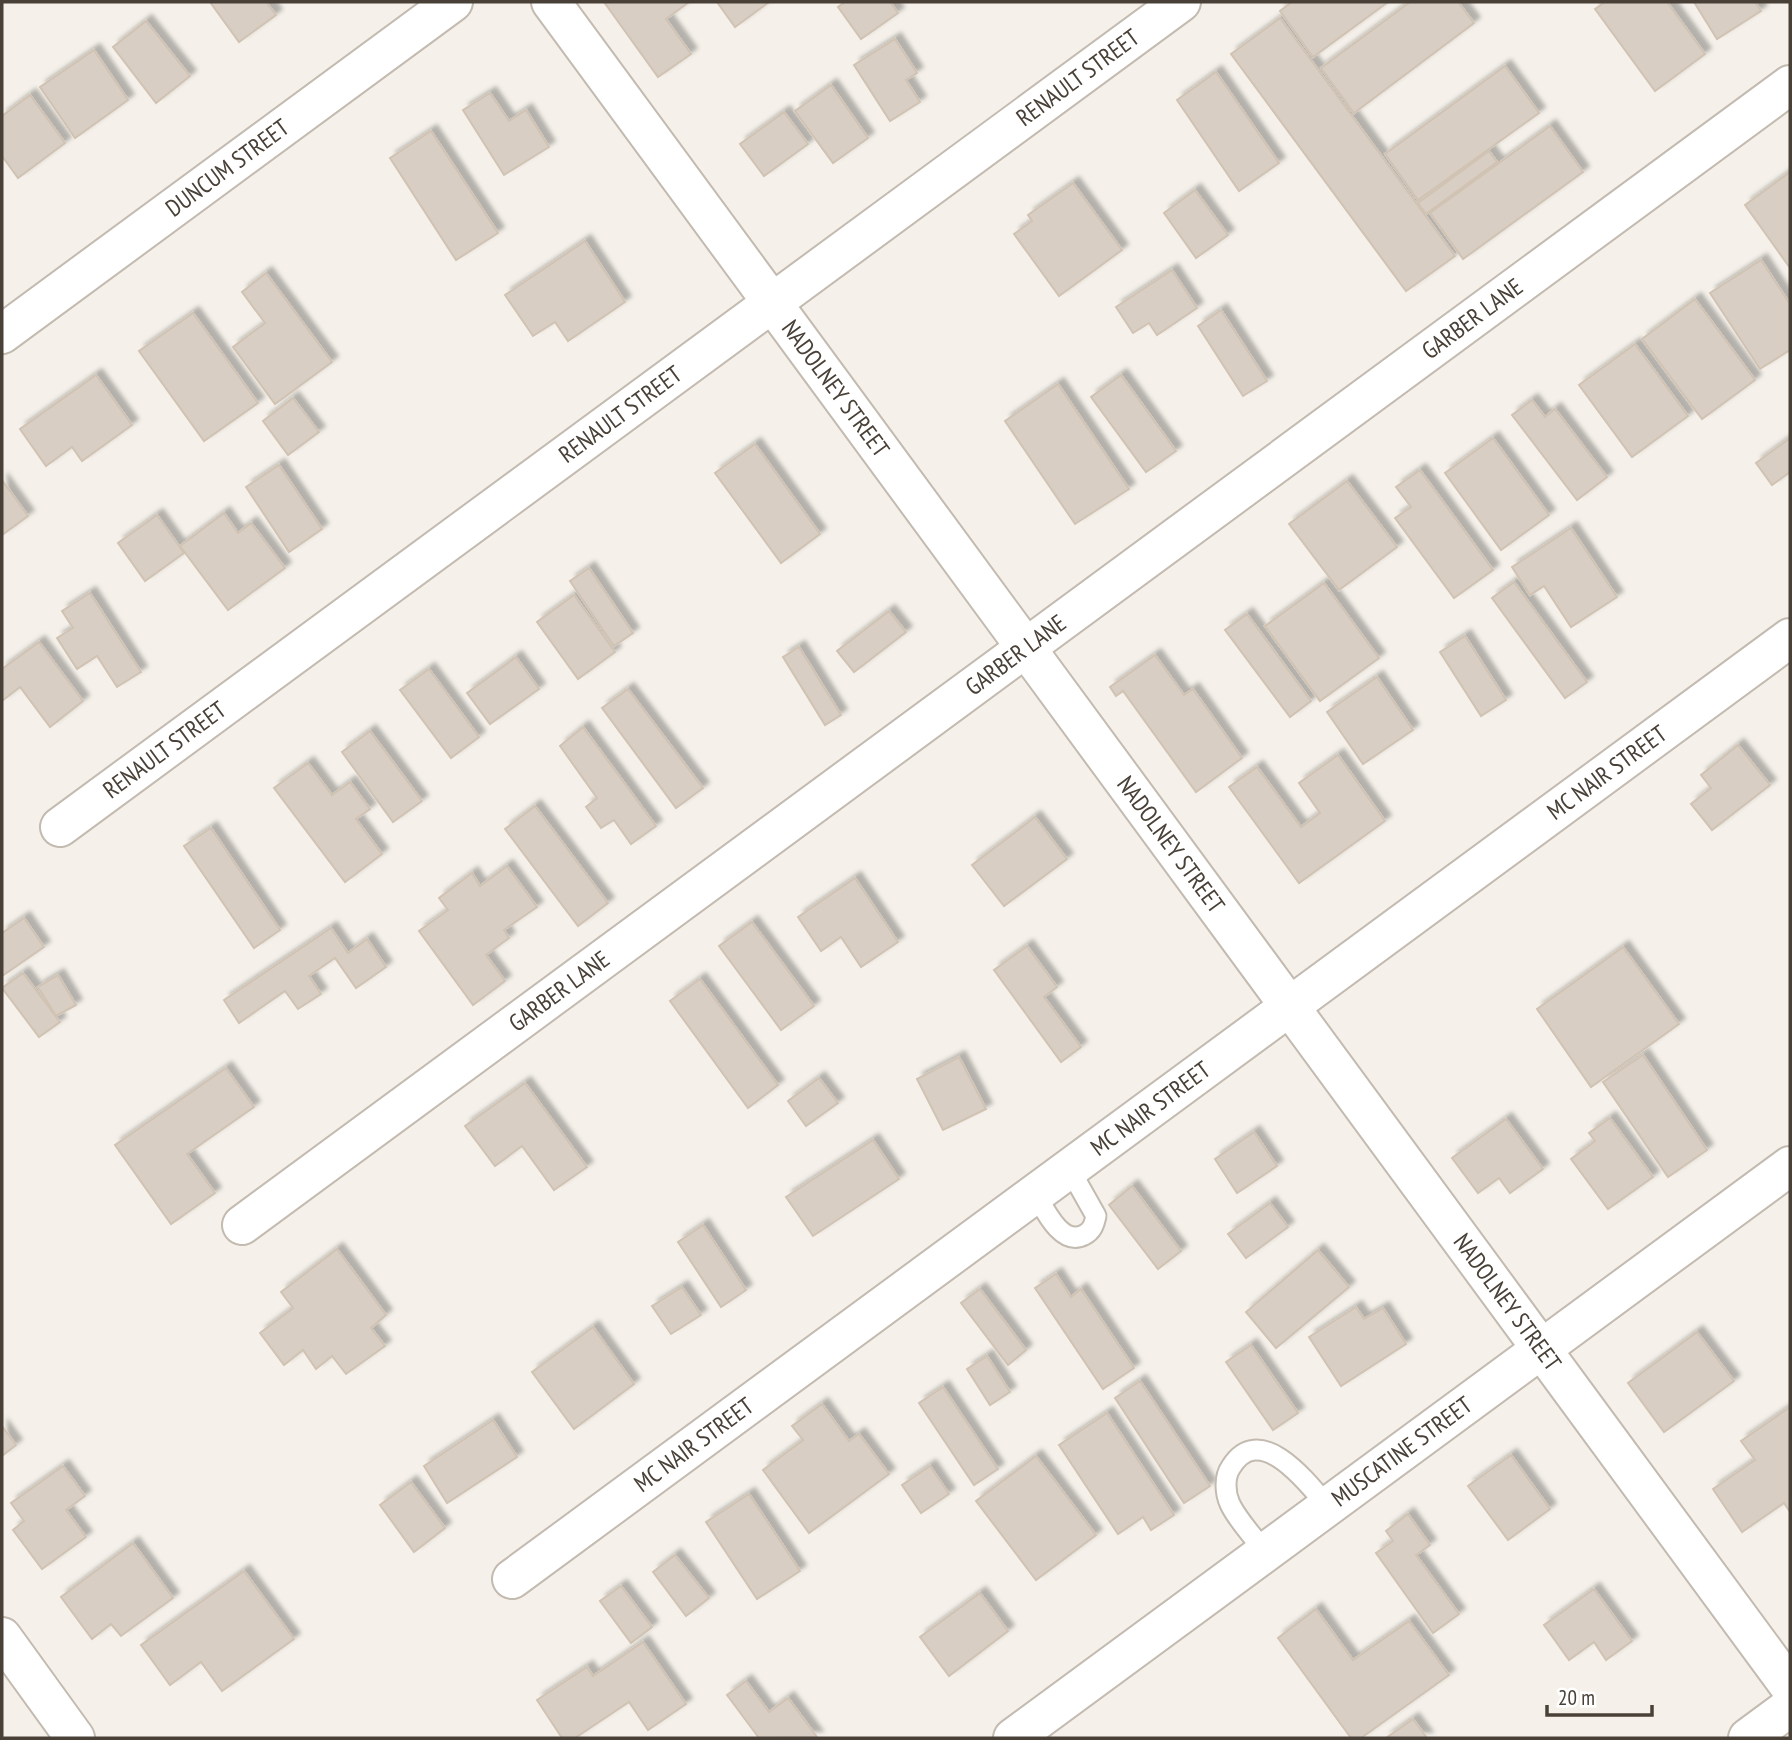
<svg xmlns="http://www.w3.org/2000/svg" width="1792" height="1740" viewBox="0 0 1792 1740" font-family="'PT Sans Narrow',sans-serif">
	<style>
		.building { fill: #d9cec3; stroke: #d1c3b3; stroke-width: 2; filter: url(#shadow) }
		.lines { fill: none; stroke-linecap: round; stroke-linejoin: round }
		.lane-casing { stroke: #c3bab0; stroke-width: 23 }
		.street-casing { stroke: #c3bab0; stroke-width: 42 }
		.lane { stroke: #fff; stroke-width: 19 }
		.street { stroke: #fff; stroke-width: 38 }
		.labels { text-anchor: middle; stroke-width: 6; stroke-linejoin: round; paint-order: stroke }
		.street-label { font-size: 24px; fill: #494138; stroke: #fff }
	</style>
	<defs>
		<filter id="shadow"><feDropShadow dx="6" dy="-6" stdDeviation="2" flood-color="#0004"/></filter>
	</defs>
	<rect width="100%" height="100%" fill="#f5f1ea"/>
	<g class="building">
		<polygon points="210,2 266,2 276,15 239,42"/>
		<polygon points="604,2 689,2 666,19 691,54 658,77"/>
		<polygon points="717,2 769,2 735,27"/>
		<polygon points="845,2 890,2 898,13 861,39 838,7"/>
		<polygon points="1292,2 1388,2 1313,57 1280,11"/>
		<polygon points="1410,2 1458,2 1474,23 1354,113 1321,68"/>
		<polygon points="1605,2 1667,2 1705,54 1655,91 1595,9"/>
		<polygon points="1694,2 1755,2 1761,11 1717,39"/>
		<polygon points="1280,18 1455,256 1406,291 1231,54"/>
		<polygon points="146,21 190,76 156,103 113,47"/>
		<polygon points="895,39 917,73 906,80 920,102 890,121 854,65"/>
		<polygon points="94,50 128,100 75,138 40,87"/>
		<polygon points="1505,66 1539,113 1418,200 1385,154"/>
		<polygon points="1216,72 1279,163 1239,191 1177,100"/>
		<polygon points="831,85 868,138 833,163 795,111"/>
		<polygon points="490,93 509,121 526,110 549,147 504,175 463,110"/>
		<polygon points="30,95 65,143 18,178 2,156 2,116"/>
		<polygon points="784,112 808,144 764,176 740,144"/>
		<polygon points="1550,126 1583,172 1463,259 1430,213"/>
		<polygon points="431,131 498,233 456,260 390,158"/>
		<polygon points="1489,151 1497,162 1426,214 1418,203"/>
		<polygon points="1790,172 1790,268 1745,205"/>
		<polygon points="1073,183 1122,250 1059,296 1014,234 1032,221 1028,215"/>
		<polygon points="1195,190 1228,235 1196,258 1164,213"/>
		<polygon points="585,241 625,302 568,341 555,322 533,336 505,295"/>
		<polygon points="1761,260 1790,304 1790,350 1760,369 1710,293"/>
		<polygon points="1172,270 1197,308 1157,335 1149,323 1133,333 1116,307"/>
		<polygon points="266,273 332,362 275,404 233,347 265,323 242,292"/>
		<polygon points="1695,299 1755,380 1702,419 1642,339"/>
		<polygon points="1221,310 1267,381 1243,396 1198,326"/>
		<polygon points="193,313 258,403 204,441 139,351"/>
		<polygon points="1635,344 1688,416 1632,457 1579,385"/>
		<polygon points="96,375 132,425 82,461 72,447 46,466 20,429"/>
		<polygon points="1121,375 1176,451 1146,472 1091,397"/>
		<polygon points="1058,384 1129,489 1075,524 1005,421"/>
		<polygon points="293,398 319,432 288,455 263,421"/>
		<polygon points="1532,400 1545,417 1555,409 1607,477 1577,500 1512,415"/>
		<polygon points="1493,438 1549,515 1501,550 1445,473"/>
		<polygon points="1790,438 1790,472 1772,485 1756,463"/>
		<polygon points="755,444 820,534 781,563 715,473"/>
		<polygon points="279,465 322,529 289,552 246,487"/>
		<polygon points="1420,470 1493,570 1454,598 1395,518 1411,507 1396,487"/>
		<polygon points="2,480 28,516 2,535"/>
		<polygon points="1347,481 1397,547 1339,590 1289,524"/>
		<polygon points="224,513 238,533 251,523 285,568 228,610 180,546"/>
		<polygon points="157,515 184,553 145,581 118,543"/>
		<polygon points="1571,528 1617,597 1571,627 1544,586 1530,595 1512,567"/>
		<polygon points="589,568 633,633 614,646 570,581"/>
		<polygon points="1514,582 1587,682 1565,698 1492,598"/>
		<polygon points="1324,583 1379,658 1320,701 1265,626"/>
		<polygon points="90,593 141,672 117,687 97,656 77,669 57,638 73,628 62,611"/>
		<polygon points="574,595 615,652 578,679 537,622"/>
		<polygon points="889,611 906,632 854,672 837,651"/>
		<polygon points="1247,614 1311,701 1290,717 1225,630"/>
		<polygon points="1465,636 1506,700 1481,716 1440,652"/>
		<polygon points="39,642 83,701 50,727 20,687 2,701 2,669"/>
		<polygon points="799,647 841,715 825,725 783,657"/>
		<polygon points="1155,655 1184,695 1193,689 1242,758 1196,792 1123,691 1116,696 1110,687"/>
		<polygon points="516,657 539,689 490,724 467,693"/>
		<polygon points="429,669 479,737 451,758 400,690"/>
		<polygon points="1377,677 1413,730 1363,764 1327,712"/>
		<polygon points="628,689 703,788 676,808 602,708"/>
		<polygon points="583,727 656,826 631,844 614,820 601,828 586,807 597,798 560,746"/>
		<polygon points="370,731 422,801 393,822 342,752"/>
		<polygon points="1738,745 1770,785 1712,830 1691,804 1711,788 1701,775"/>
		<polygon points="1338,755 1385,821 1299,883 1229,787 1257,767 1301,827 1320,813 1299,783"/>
		<polygon points="308,763 332,795 350,782 370,809 356,819 382,854 345,882 274,788"/>
		<polygon points="535,806 608,903 578,926 505,829"/>
		<polygon points="1035,817 1067,859 1004,906 972,865"/>
		<polygon points="211,828 280,930 254,948 184,846"/>
		<polygon points="507,866 537,907 504,930 509,938 486,955 505,981 473,1005 419,931 448,910 439,898 472,873 480,886"/>
		<polygon points="855,878 898,942 861,967 841,937 821,951 798,917"/>
		<polygon points="24,918 44,947 2,976 2,933"/>
		<polygon points="752,922 814,1006 781,1030 719,946"/>
		<polygon points="331,928 348,953 367,939 386,967 356,988 335,958 309,976 321,994 298,1009 285,991 239,1023 224,1000"/>
		<polygon points="1027,946 1057,987 1044,997 1081,1047 1061,1062 994,970"/>
		<polygon points="1623,947 1679,1024 1591,1087 1537,1009"/>
		<polygon points="23,973 60,1022 39,1037 2,988"/>
		<polygon points="58,975 76,1005 56,1016 38,987"/>
		<polygon points="700,979 778,1085 748,1108 670,1001"/>
		<polygon points="1643,1055 1707,1150 1668,1177 1603,1082"/>
		<polygon points="959,1057 986,1109 943,1130 917,1079"/>
		<polygon points="226,1068 254,1107 187,1154 215,1193 171,1224 115,1145"/>
		<polygon points="819,1078 838,1103 806,1126 788,1101"/>
		<polygon points="525,1083 587,1167 554,1190 522,1146 495,1166 465,1126"/>
		<polygon points="1610,1118 1653,1177 1608,1209 1571,1159 1595,1141 1589,1133"/>
		<polygon points="1506,1119 1543,1169 1510,1193 1499,1178 1478,1193 1452,1158"/>
		<polygon points="1254,1132 1277,1166 1237,1193 1215,1159"/>
		<polygon points="873,1140 899,1179 813,1236 786,1197"/>
		<polygon points="1132,1186 1181,1251 1158,1269 1109,1205"/>
		<polygon points="1270,1203 1288,1227 1246,1258 1228,1234"/>
		<polygon points="703,1225 746,1290 721,1307 678,1242"/>
		<polygon points="337,1249 386,1315 371,1328 385,1346 346,1374 332,1356 316,1369 303,1350 284,1365 260,1333 293,1308 281,1292"/>
		<polygon points="1318,1250 1349,1287 1276,1348 1246,1312"/>
		<polygon points="1056,1274 1071,1297 1081,1289 1134,1368 1103,1389 1035,1288"/>
		<polygon points="682,1287 701,1315 671,1334 652,1306"/>
		<polygon points="980,1289 1026,1350 1008,1365 961,1303"/>
		<polygon points="1356,1307 1364,1319 1383,1308 1406,1344 1341,1386 1309,1337"/>
		<polygon points="593,1327 634,1384 574,1429 532,1372"/>
		<polygon points="1697,1332 1734,1381 1664,1432 1628,1383"/>
		<polygon points="1251,1345 1298,1413 1273,1430 1226,1362"/>
		<polygon points="987,1356 1010,1392 990,1405 967,1369"/>
		<polygon points="1140,1381 1210,1486 1184,1503 1115,1398"/>
		<polygon points="943,1387 998,1469 974,1485 919,1403"/>
		<polygon points="822,1404 849,1441 859,1434 889,1474 809,1533 763,1470 803,1440 792,1426"/>
		<polygon points="1790,1407 1790,1512 1784,1503 1742,1532 1713,1489 1755,1460 1741,1441"/>
		<polygon points="1107,1413 1174,1515 1151,1530 1143,1517 1118,1534 1059,1445"/>
		<polygon points="493,1420 517,1457 447,1503 424,1466"/>
		<polygon points="2,1426 16,1445 2,1456"/>
		<polygon points="1511,1455 1550,1509 1508,1540 1468,1486"/>
		<polygon points="1036,1456 1096,1535 1036,1580 976,1501"/>
		<polygon points="63,1466 85,1496 66,1510 86,1537 42,1569 13,1530 24,1521 11,1503"/>
		<polygon points="930,1466 949,1494 921,1513 902,1485"/>
		<polygon points="411,1482 445,1528 414,1552 380,1505"/>
		<polygon points="749,1494 800,1571 757,1599 706,1522"/>
		<polygon points="1408,1514 1430,1545 1416,1555 1459,1614 1433,1633 1376,1553 1393,1541 1386,1531"/>
		<polygon points="133,1543 173,1598 121,1636 111,1624 92,1639 61,1597"/>
		<polygon points="675,1555 709,1598 686,1616 653,1572"/>
		<polygon points="244,1571 294,1639 222,1691 201,1662 170,1685 141,1645"/>
		<polygon points="621,1586 652,1627 631,1643 600,1601"/>
		<polygon points="1594,1589 1632,1641 1606,1660 1594,1642 1569,1660 1544,1625"/>
		<polygon points="980,1593 1008,1631 949,1676 920,1637"/>
		<polygon points="1316,1609 1353,1660 1409,1621 1449,1675 1361,1738 1351,1738 1278,1638"/>
		<polygon points="643,1642 686,1704 648,1730 629,1702 575,1738 562,1738 537,1700 587,1667 593,1676"/>
		<polygon points="746,1681 769,1712 788,1698 817,1737 759,1738 727,1695"/>
		<polygon points="1413,1719 1427,1738 1386,1738"/>
	</g>
	<g class="lines">
		<defs>
			<g id="lane">
				<path d="M 1035,1193 C 1044,1208 1061,1247 1084,1235 C 1092,1231 1094,1225 1096,1216 L 1069,1168"/>
				<path d="M 1265,1552 C 1254,1537 1238,1521 1230,1504 C 1225,1493 1224,1477 1231,1467 C 1260,1420 1308,1483 1328,1507"/>
			</g>
			<g id="street">
				<path id="s1" d="M 551,2 L 1790,1687"/>
				<path id="s2" d="M 2,334 L 453,2"/>
				<path id="s3" d="M 60,827 L 1181,2"/>
				<path id="s4" d="M 242,1225 L 1790,85"/>
				<path id="s5" d="M 512,1579 L 1790,638"/>
				<polyline points="2,1637 75,1738"/>
				<path id="s6" d="M 1013,1738 L 1790,1166"/>
				<polyline points="1748,1738 1790,1707"/>
			</g>
		</defs>
		<use href="#lane" class="lane-casing"/>
		<use href="#street" class="street-casing"/>
		<use href="#lane" class="lane"/>
		<use href="#street" class="street"/>
	</g>
	<g class="labels">
		<g class="street-label">
			<text dy="8" stroke="none"><textPath href="#s3" startOffset="1264">RENAULT STREET</textPath></text>
			<text dy="8" stroke="none"><textPath href="#s2" startOffset="280">DUNCUM STREET</textPath></text>
			<text dy="8" stroke="none"><textPath href="#s4" startOffset="1528">GARBER LANE</textPath></text>
			<text dy="8" stroke="none"><textPath href="#s1" startOffset="480">NADOLNEY STREET</textPath></text>
			<text dy="8" stroke="none"><textPath href="#s3" startOffset="696">RENAULT STREET</textPath></text>
			<text dy="8" stroke="none"><textPath href="#s4" startOffset="961">GARBER LANE</textPath></text>
			<text dy="8" stroke="none"><textPath href="#s3" startOffset="130">RENAULT STREET</textPath></text>
			<text dy="8" stroke="none"><textPath href="#s5" startOffset="1360">MC NAIR STREET</textPath></text>
			<text dy="8" stroke="none"><textPath href="#s1" startOffset="1046">NADOLNEY STREET</textPath></text>
			<text dy="8" stroke="none"><textPath href="#s4" startOffset="394">GARBER LANE</textPath></text>
			<text dy="8" stroke="none"><textPath href="#s5" startOffset="793">MC NAIR STREET</textPath></text>
			<text dy="8" stroke="none"><textPath href="#s1" startOffset="1614">NADOLNEY STREET</textPath></text>
			<text dy="8" stroke="none"><textPath href="#s5" startOffset="226">MC NAIR STREET</textPath></text>
			<text dy="8" stroke="none"><textPath href="#s6" startOffset="483">MUSCATINE STREET</textPath></text>
		</g>
	</g>
	<rect width="1792" height="1740" fill="none" stroke="#494138" stroke-width="7"/>
	<path d="M1547 1705v10h105v-10" fill="none" stroke="#494138" stroke-width="3.5"/>
	<text x="1558" y="1705" font-size="21" fill="#494138" stroke="#ffffff" stroke-width="5" paint-order="stroke">20 m</text>
</svg>
